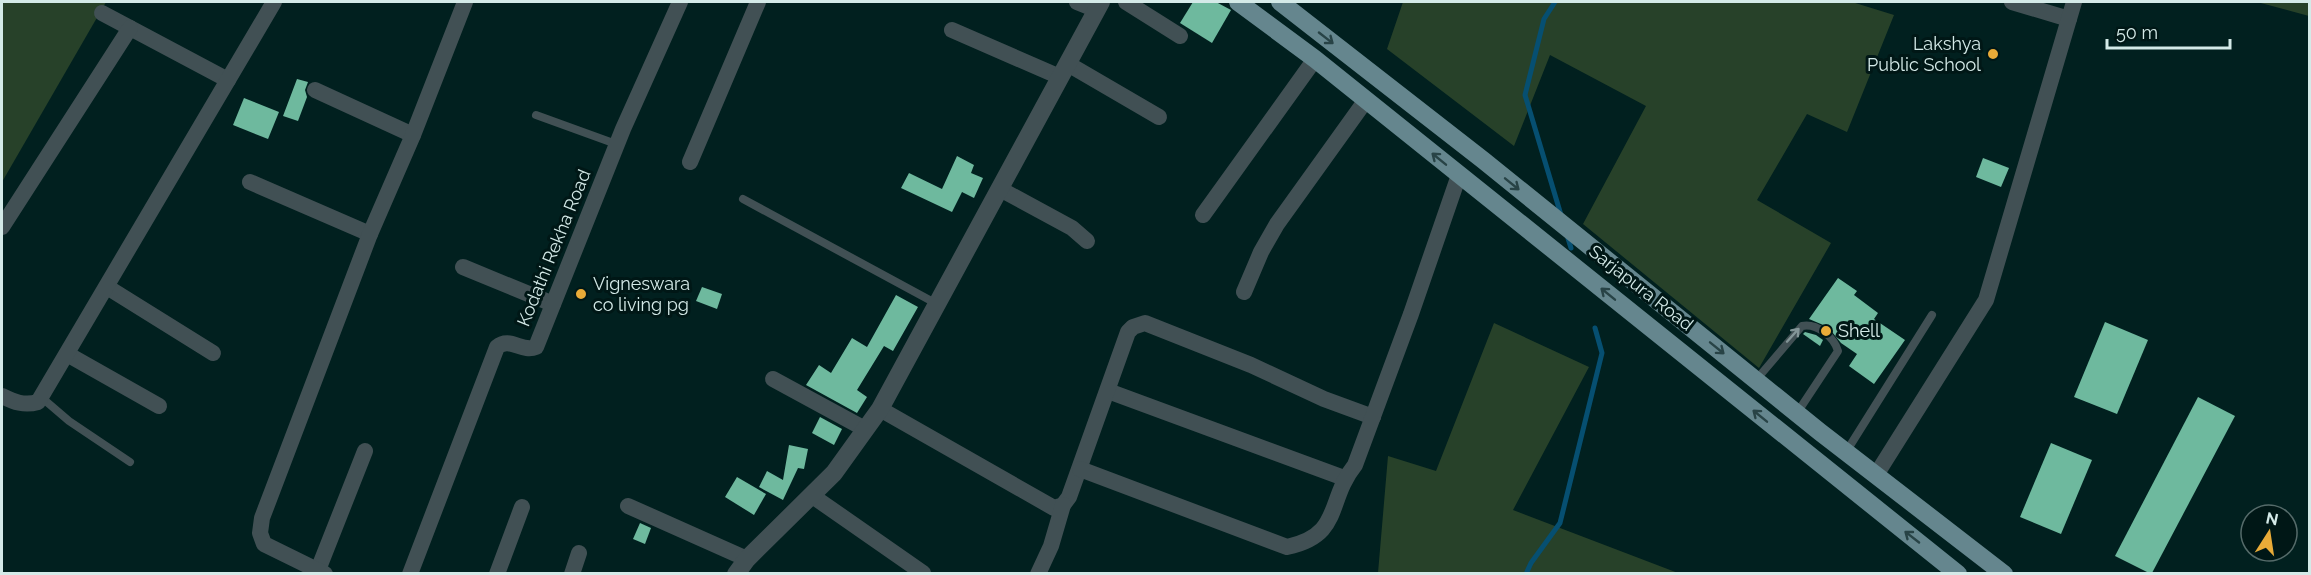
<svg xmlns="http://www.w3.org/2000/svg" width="2311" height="575" viewBox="0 0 2311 575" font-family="Raleway,sans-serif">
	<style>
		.green { fill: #274129 }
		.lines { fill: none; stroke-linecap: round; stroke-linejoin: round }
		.stream { stroke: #064f71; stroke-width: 5 }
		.building { fill: #6eb99e }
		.service { stroke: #415054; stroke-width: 8 }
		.minor { stroke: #415054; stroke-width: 16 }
		.tertiary { stroke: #415054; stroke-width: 18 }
		.primary { stroke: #65868e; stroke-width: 18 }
		.oneway { stroke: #284346 }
		.oneway2 { stroke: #839597 }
		.poi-dot { fill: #e9ab38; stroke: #001716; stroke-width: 2 }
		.labels { text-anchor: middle; stroke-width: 6; stroke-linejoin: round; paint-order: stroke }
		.poi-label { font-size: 18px; fill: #d4eae8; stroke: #001716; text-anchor: start }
		.street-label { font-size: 18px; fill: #d4eae8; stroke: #001716 }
	</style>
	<rect width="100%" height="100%" fill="#01201f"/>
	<g class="green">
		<polygon points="2,2 106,2 2,182"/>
		<polygon points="1403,2 1852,2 1894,15 1847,132 1807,114 1757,200 1831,243 1759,368 1583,224 1646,106 1550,55 1514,146 1387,49"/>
		<polygon points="2257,2 2309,2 2309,16"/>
		<polygon points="1494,323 1589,367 1513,510 1678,573 1378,573 1388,456 1436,471"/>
	</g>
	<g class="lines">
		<g class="stream">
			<polyline points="1555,2 1544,19 1525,95 1561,215"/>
			<polyline points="1567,235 1571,248"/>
			<polyline points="1526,574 1531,563 1560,523 1602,353 1595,328"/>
		</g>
	</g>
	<g class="building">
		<polygon points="1193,2 1216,2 1231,10 1212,43 1180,23"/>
		<polygon points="297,79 308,82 305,90 307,97 298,121 283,116"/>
		<polygon points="244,98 279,112 268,139 233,125"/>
		<polygon points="957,156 974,165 971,173 983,178 974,198 962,192 952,212 901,188 909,173 942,189"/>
		<polygon points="1983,158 2009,168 2001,187 1976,177"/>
		<polygon points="1838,278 1857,291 1854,295 1878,313 1874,319 1905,340 1874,384 1849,366 1857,354 1841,343 1828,327 1809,319"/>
		<polygon points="702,287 722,294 717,309 696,301"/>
		<polygon points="896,295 918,307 893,351 884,346 857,390 867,397 857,413 806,385 819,365 831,373 852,338 867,347"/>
		<polygon points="2105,322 2148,340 2117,414 2074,397"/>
		<polygon points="1805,332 1816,335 1823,340 1820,346 1803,334"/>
		<polygon points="2198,397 2235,416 2152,573 2149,573 2115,556"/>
		<polygon points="820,417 842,429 834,445 812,433"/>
		<polygon points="2051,443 2092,460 2061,534 2020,517"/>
		<polygon points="789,445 808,449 804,469 798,468 783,500 759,487 767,471 783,480"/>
		<polygon points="737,477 766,494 754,515 725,497"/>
		<polygon points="640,523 651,528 645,544 633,539"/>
	</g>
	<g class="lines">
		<g class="service">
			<polyline points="536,115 616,144"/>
			<polyline points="743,199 937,304"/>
			<path d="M 1756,380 L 1802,326 C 1817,323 1834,337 1838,351 L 1797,413"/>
			<polyline points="41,397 69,421 130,462"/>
			<polyline points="1846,452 1932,315"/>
		</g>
		<g class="minor">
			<polyline points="1077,2 1097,10"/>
			<polyline points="1126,2 1180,36"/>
			<polyline points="2012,2 2069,19"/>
			<polyline points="102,13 228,80"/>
			<polyline points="952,30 1060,77"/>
			<polyline points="1068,64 1159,117"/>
			<polyline points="315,90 413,135"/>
			<polyline points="690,162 758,2"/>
			<polyline points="250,182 370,234"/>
			<polyline points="1000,189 1072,228 1087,241"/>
			<polyline points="1203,215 1315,59"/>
			<polyline points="2,227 130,28"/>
			<polyline points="463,267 553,304"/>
			<polyline points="107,287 213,353"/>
			<polyline points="1244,292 1261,252 1277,224 1366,100"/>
			<polyline points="67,354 159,406"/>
			<polyline points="773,379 865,429"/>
			<polyline points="1108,391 1344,478"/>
			<path d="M 2,396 C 14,402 24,406 38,402 L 274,2"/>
			<polyline points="880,409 1054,508 1063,505 1069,497 1128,332 1133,327 1145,323 1251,365 1324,399 1373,417"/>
			<path d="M 1080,469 L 1287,547 C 1343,535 1326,501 1355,465 L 1411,314 L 1459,175"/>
			<polyline points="1876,475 1986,300 2074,2"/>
			<polyline points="811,495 923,573"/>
			<polyline points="628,506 747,559"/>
			<polyline points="318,570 365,451"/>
			<polyline points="325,574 264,544 260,533 262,518 370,234 413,135 465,2"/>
			<path d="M 410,574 L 497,347 C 510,336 522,353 536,347 L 623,129 L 680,2"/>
			<polyline points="497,574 522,507"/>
			<polyline points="572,574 579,553"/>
			<polyline points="1038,574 1051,546 1063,505"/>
		</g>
		<polyline class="tertiary" points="736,574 747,559 834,473 880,409 1101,2"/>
		<g class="primary">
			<polyline points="1238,2 1315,59 1958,574"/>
			<polyline points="1280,2 1483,160 1820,432 2004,574"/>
		</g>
	</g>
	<defs><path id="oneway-shaft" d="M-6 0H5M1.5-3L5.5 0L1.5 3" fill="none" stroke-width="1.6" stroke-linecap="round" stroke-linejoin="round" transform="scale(1.5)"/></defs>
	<g class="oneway">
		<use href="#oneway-shaft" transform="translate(1326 38) rotate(38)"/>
		<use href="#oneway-shaft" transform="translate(1439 159) rotate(-141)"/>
		<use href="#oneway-shaft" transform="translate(1512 184) rotate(39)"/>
		<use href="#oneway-shaft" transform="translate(1608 294) rotate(-141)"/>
		<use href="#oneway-shaft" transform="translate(1717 348) rotate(39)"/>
		<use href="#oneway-shaft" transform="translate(1760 416) rotate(-141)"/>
		<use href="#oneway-shaft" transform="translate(1912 537) rotate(-142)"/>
	</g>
	<use class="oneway2" href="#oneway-shaft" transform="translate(1793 335) rotate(-48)"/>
	<g class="poi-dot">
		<circle cx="1993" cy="54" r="6"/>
		<circle cx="581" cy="294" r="6"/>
		<circle cx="1826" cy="331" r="6"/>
	</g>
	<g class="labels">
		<g class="poi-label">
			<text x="1981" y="50" text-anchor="end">Lakshya<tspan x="1981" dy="21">Public School</tspan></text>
			<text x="593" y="290">Vigneswara<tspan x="593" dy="21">co living pg</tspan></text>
			<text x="1838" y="337">Shell</text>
		</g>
		<g class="street-label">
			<text transform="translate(554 248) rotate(-68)" y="6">Kodathi Rekha Road</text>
			<text transform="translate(1641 288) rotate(38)" y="6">Sarjapura Road</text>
		</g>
	</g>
	<rect width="2311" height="575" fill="none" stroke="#d4eae8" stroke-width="6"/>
	<g transform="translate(2269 533) rotate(12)"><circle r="28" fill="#001716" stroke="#556b6a" stroke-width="1.5"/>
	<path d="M0-4.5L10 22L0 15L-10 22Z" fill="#e9ab38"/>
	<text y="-9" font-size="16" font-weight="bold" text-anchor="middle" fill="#d4eae8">N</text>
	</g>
	<path d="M2107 39v9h123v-9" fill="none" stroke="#d4eae8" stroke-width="3"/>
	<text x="2116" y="39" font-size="18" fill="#d4eae8" stroke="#001716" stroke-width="4.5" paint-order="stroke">50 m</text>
</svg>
